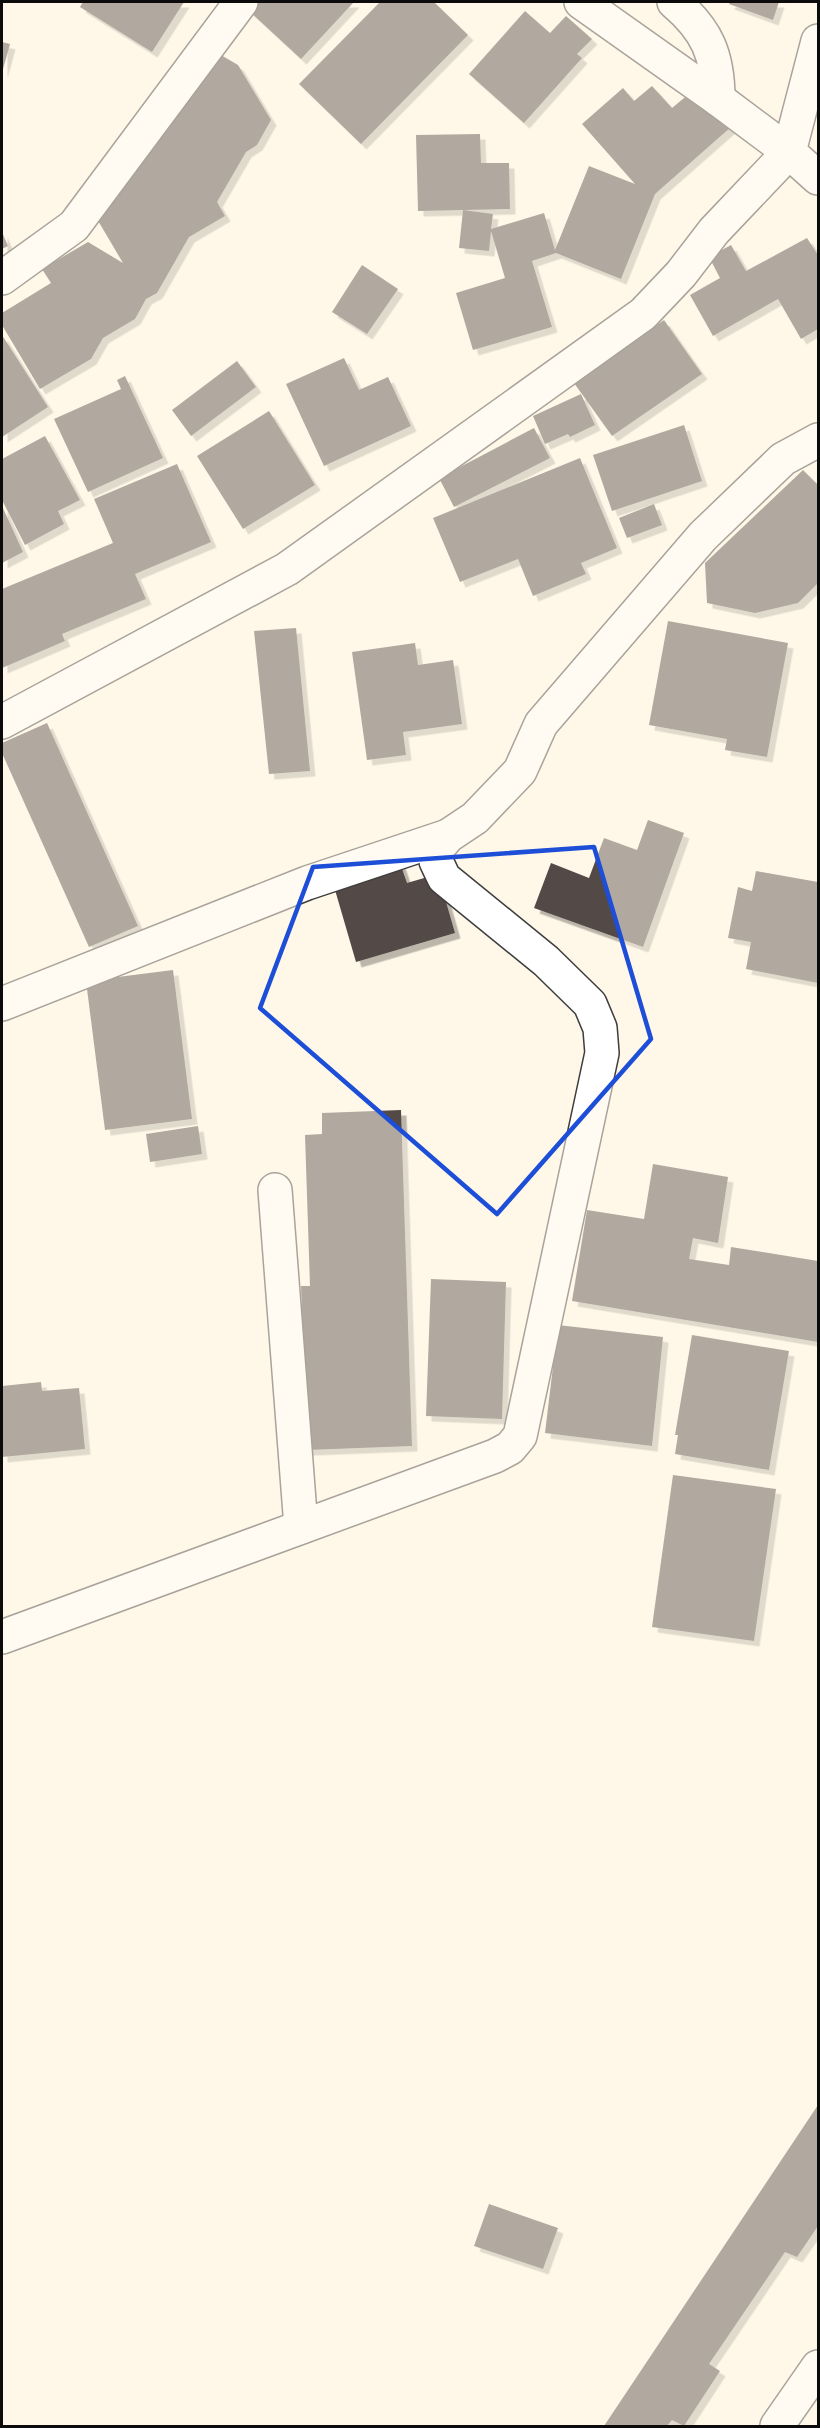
<svg xmlns="http://www.w3.org/2000/svg" width="820" height="2428" viewBox="0 0 820 2428" font-family="'PT Serif',serif">
	<style>
		.building { fill: #534a47; filter: url(#shadow) }
		.lines { fill: none; stroke-linecap: round; stroke-linejoin: round }
		.minor-casing { stroke: #3e3e3e; stroke-width: 36 }
		.minor { stroke: #fff; stroke-width: 33 }
		.marked { fill: none; stroke: #1d4ed8; stroke-width: 4.5; stroke-linejoin: round }
	</style>
	<defs>
		<filter id="shadow"><feDropShadow dx="5.5" dy="5.5" stdDeviation="0" flood-color="#0004"/></filter>
	</defs>
	<rect width="100%" height="100%" fill="#fff7e8"/>
	<g class="building">
		<polygon points="83,2 184,2 152,52 80,7"/>
		<polygon points="255,2 354,2 301,59 248,10"/>
		<polygon points="380,2 434,2 468,35 361,144 299,84"/>
		<polygon points="730,2 779,2 773,20 729,4"/>
		<polygon points="525,11 550,33 566,16 592,39 577,54 582,58 524,123 469,74"/>
		<polygon points="2,42 10,44 2,73"/>
		<polygon points="209,48 238,65 271,120 257,145 246,152 217,202 225,216 189,237 157,293 146,299 135,319 103,338 91,359 40,389 2,325 2,313 51,283 42,269 88,242 123,263 97,219"/>
		<polygon points="652,86 672,108 696,88 731,127 655,194 621,279 556,253 532,261 552,327 473,350 456,293 505,278 491,231 489,251 459,248 463,210 493,214 491,229 544,213 555,250 589,166 635,184 582,124 623,88 634,101"/>
		<polygon points="480,134 481,163 509,163 510,209 418,211 416,135"/>
		<polygon points="2,232 8,246 2,249"/>
		<polygon points="807,238 818,255 818,329 801,339 778,299 713,336 690,295 720,278 709,257 731,245 746,271"/>
		<polygon points="362,265 398,289 367,334 332,312"/>
		<polygon points="664,320 702,374 612,436 574,383"/>
		<polygon points="2,335 48,407 2,437"/>
		<polygon points="344,358 359,390 388,377 411,426 324,466 286,384"/>
		<polygon points="237,361 256,387 191,436 172,410"/>
		<polygon points="125,376 163,458 88,492 54,419 121,389 117,380"/>
		<polygon points="581,394 595,425 570,437 568,434 545,444 533,416"/>
		<polygon points="269,411 315,485 243,529 197,456"/>
		<polygon points="684,425 702,481 612,511 593,455"/>
		<polygon points="534,428 550,458 454,507 439,478"/>
		<polygon points="45,436 80,500 58,511 64,524 25,545 2,500 2,459"/>
		<polygon points="580,458 617,548 581,563 586,574 533,596 518,559 460,582 433,518"/>
		<polygon points="177,464 211,542 135,574 146,599 62,634 65,641 2,668 2,589 113,543 94,499"/>
		<polygon points="803,470 818,485 818,583 798,603 755,613 707,603 705,563"/>
		<polygon points="654,504 662,525 627,538 619,518"/>
		<polygon points="2,506 23,552 2,563"/>
		<polygon points="668,621 788,643 767,757 725,750 727,739 649,725"/>
		<polygon points="296,628 310,771 269,774 254,631"/>
		<polygon points="415,643 418,665 453,660 462,724 403,732 406,755 367,760 352,652"/>
		<polygon points="47,723 138,926 89,947 2,753 2,743"/>
		<polygon points="648,820 684,833 643,947 534,908 551,863 589,878 604,838 637,850"/>
		<polygon points="400,863 407,883 438,874 455,933 356,962 333,883"/>
		<polygon points="756,871 818,882 818,983 746,969 751,942 728,938 738,887 752,891"/>
		<polygon points="173,970 192,1119 105,1130 86,981"/>
		<polygon points="401,1110 412,1446 307,1450 301,1286 310,1286 305,1135 322,1134 322,1113"/>
		<polygon points="198,1126 202,1154 150,1162 146,1134"/>
		<polygon points="653,1164 728,1177 718,1243 693,1238 689,1259 729,1265 731,1247 818,1261 818,1342 572,1301 587,1210 644,1219"/>
		<polygon points="431,1279 506,1282 502,1419 426,1416"/>
		<polygon points="558,1325 663,1337 652,1446 545,1433"/>
		<polygon points="692,1335 789,1351 769,1470 675,1454 678,1435 675,1435"/>
		<polygon points="41,1382 42,1391 79,1388 85,1449 2,1457 2,1386"/>
		<polygon points="673,1475 776,1489 754,1641 652,1627"/>
		<polygon points="818,2105 818,2226 797,2257 785,2252 709,2364 720,2371 684,2426 672,2420 667,2426 604,2426"/>
		<polygon points="489,2204 558,2228 543,2269 474,2246"/>
	</g>
	<g class="lines">
		<defs>
			<g id="minor">
				<polyline points="581,2 718,99 789,152 818,178"/>
				<path d="M 674,2 C 707,30 718,55 718,99"/>
				<polyline points="2,278 74,226 241,2"/>
				<polyline points="2,722 287,569 643,314 681,274 714,231 789,152 818,41"/>
				<polyline points="2,1004 307,883 448,836"/>
				<polyline points="275,1190 301,1527"/>
				<polyline points="2,1637 495,1456 510,1448 520,1436 602,1053 600,1028 590,1004 546,961 444,878 436,861 438,848 448,836 475,818 520,771 541,724 703,536 783,459 818,440"/>
				<polyline points="777,2426 818,2367"/>
			</g>
		</defs>
		<use href="#minor" class="minor-casing"/>
		<use href="#minor" class="minor"/>
	</g>
	<path d="M0 0H820V2428H0ZM 594,847 L 651,1039 L 497,1214 L 260,1008 L 313,867 Z" fill="#fff7e8" fill-opacity=".55" fill-rule="evenodd"/>
	<path class="marked" d="M 594,847 L 651,1039 L 497,1214 L 260,1008 L 313,867 Z"/>
	<rect width="820" height="2428" fill="none" stroke="#0b0b0b" stroke-width="6"/>
</svg>
